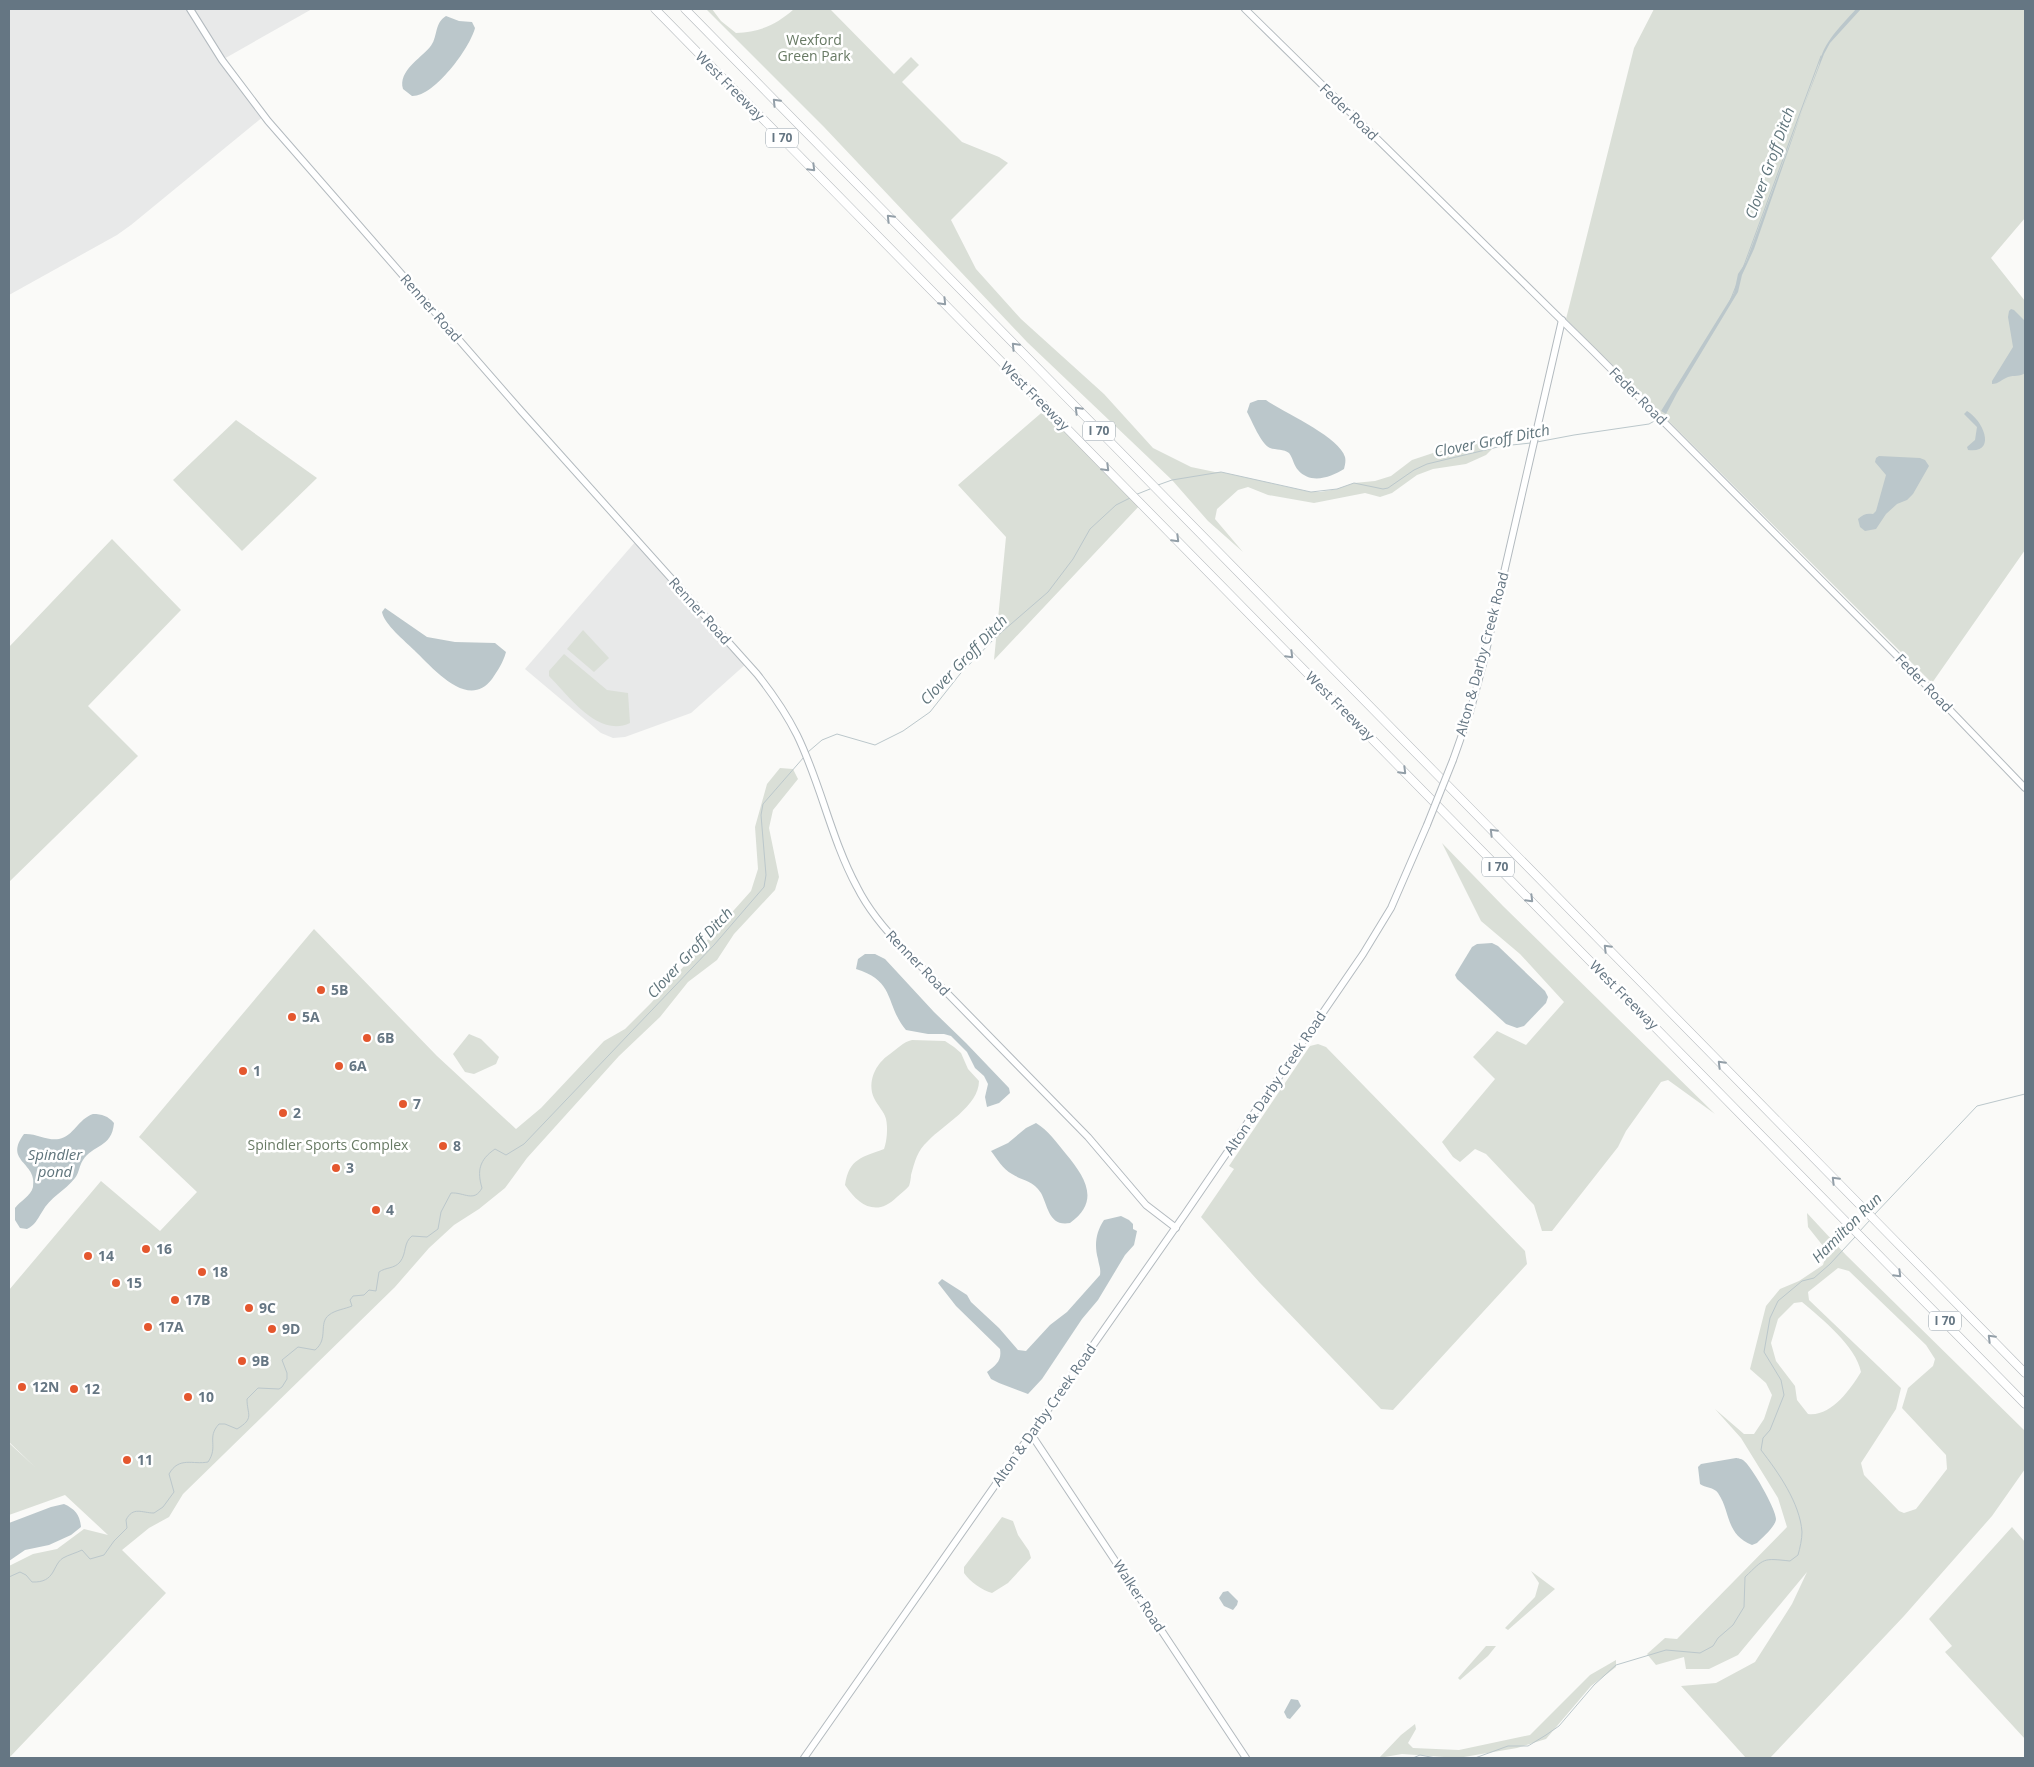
<svg xmlns="http://www.w3.org/2000/svg" width="2034" height="1767" viewBox="0 0 2034 1767" font-family="'Open Sans',sans-serif">
	<style>
		.built { fill: #e8e9e9 }
		.green { fill: #dadfd7; fill-rule: evenodd }
		.water { fill: #bbc7cb }
		.lines { fill: none; stroke-linecap: round; stroke-linejoin: round }
		.stream { stroke: #bbc7cb; stroke-width: 1 }
		.secondary-casing { stroke: #b3babf; stroke-width: 8 }
		.motorway-casing { stroke: #b4b9bd; stroke-width: 9 }
		.secondary { stroke: #fff; stroke-width: 6 }
		.motorway { stroke: #fff; stroke-width: 8 }
		.secondary-bridge-casing { stroke: #b3babf; stroke-width: 8; stroke-linecap: butt }
		.secondary-bridge { stroke: #fff; stroke-width: 6 }
		.oneway { stroke: #939fa8 }
		.poi-dot { fill: #e4572e; stroke: #fff; stroke-width: 2 }
		.labels { text-anchor: middle; stroke-width: 5; stroke-linejoin: round; paint-order: stroke }
		.shield { fill: #fff; stroke: #939fa8; stroke-width: 1 }
		.shield-label { font-size: 12px; font-weight: bold; fill: #657683 }
		.park-label { font-size: 14px; fill: #687a64; stroke: #fff }
		.street-label { font-size: 14px; fill: #657683; stroke: #fff }
		.poi-label { font-size: 14px; font-weight: bold; fill: #657683; stroke: #fff; text-anchor: start }
		.water-label { font-size: 15px; font-style: italic; fill: #60757c; stroke: #fff }
	</style>
	<rect width="100%" height="100%" fill="#fafaf8"/>
	<g class="built">
		<polygon points="9,9 312,9 222,60 264,116 131,225 117,235 9,295"/>
		<polygon points="636,541 747,663 691,713 625,737 613,738 601,733 525,669"/>
	</g>
	<g class="green">
		<path d="M 706,9 L 712,9 L 721,21 L 736,33 C 760,32 776,25 794,9 L 830,9 L 894,74 L 911,57 L 919,65 L 902,82 L 962,142 L 999,157 L 1008,163 L 951,220 L 976,269 L 1021,319 L 1104,394 L 1153,448 L 1191,467 L 1215,472 L 1221,472 L 1311,492 L 1320,492 L 1337,489 L 1354,483 L 1375,481 L 1391,476 L 1412,460 L 1436,452 L 1461,447 L 1479,440 L 1493,448 L 1486,455 L 1466,464 L 1433,469 L 1417,475 L 1392,493 L 1380,497 L 1365,493 L 1314,503 L 1268,495 L 1248,487 L 1238,490 L 1217,509 L 1215,519 L 1243,552 L 1208,521 L 1172,480 L 1027,342 L 824,127 Z"/>
		<polygon points="1654,9 2025,9 2025,218 1991,258 2025,301 2025,550 1932,683 1566,319 1634,48"/>
		<polygon points="1047,408 1141,504 994,660 1006,537 958,485"/>
		<polygon points="236,420 317,478 242,551 173,480"/>
		<polygon points="112,539 181,610 88,706 138,756 9,882 9,647"/>
		<polygon points="583,630 609,658 594,672 567,649"/>
		<path d="M 564,654 L 607,690 L 628,693 L 630,723 C 598,738 569,696 549,676 L 549,671 Z"/>
		<polygon points="780,768 793,769 798,779 773,810 769,828 779,877 775,890 734,934 717,960 688,982 660,1017 619,1056 527,1158 505,1188 479,1209 454,1225 429,1248 395,1287 183,1494 169,1517 149,1528 122,1550 166,1593 9,1758 9,1566 33,1554 57,1549 84,1529 108,1535 65,1495 9,1515 9,1443 35,1467 9,1442 9,1290 101,1181 160,1231 197,1192 139,1137 314,929 437,1056 516,1129 541,1108 604,1041 625,1029 651,1003 751,891 758,869 755,827 767,784"/>
		<polygon points="1442,843 1503,906 1715,1114 1668,1080 1661,1082 1626,1131 1618,1147 1552,1231 1542,1231 1534,1205 1486,1154 1475,1149 1460,1162 1453,1157 1442,1142 1495,1079 1473,1057 1497,1031 1526,1045 1564,1002 1520,954 1481,921"/>
		<polygon points="469,1034 481,1039 499,1057 496,1064 474,1074 465,1072 453,1054"/>
		<path d="M 912,1040 L 945,1041 L 954,1047 L 961,1053 L 968,1069 L 979,1081 C 979,1106 943,1125 928,1141 C 917,1151 915,1161 911,1175 C 911,1178 910,1183 909,1186 C 906,1190 901,1193 897,1197 C 877,1217 859,1206 845,1185 C 849,1158 863,1157 884,1149 C 887,1141 888,1128 886,1119 C 884,1111 877,1105 874,1098 C 867,1082 875,1064 890,1054 C 897,1049 903,1042 912,1040 Z"/>
		<polygon points="1318,1044 1326,1047 1525,1251 1527,1264 1393,1410 1381,1409 1260,1283 1201,1217 1234,1169 1229,1166 1310,1046"/>
		<path d="M 1807,1213 L 1846,1255 L 2025,1431 L 2025,1469 L 1992,1516 L 1904,1616 L 1770,1758 L 1746,1758 L 1681,1686 L 1716,1683 L 1755,1662 L 1792,1604 L 1807,1572 L 1738,1655 L 1709,1669 L 1686,1669 L 1684,1657 L 1656,1665 L 1647,1654 L 1665,1638 L 1677,1639 L 1787,1527 L 1778,1498 L 1741,1438 L 1715,1409 L 1744,1434 L 1754,1434 L 1764,1419 L 1772,1395 L 1766,1383 L 1750,1369 L 1766,1306 L 1780,1289 L 1799,1281 L 1823,1265 L 1827,1251 L 1808,1227 ZM 1838,1268 L 1849,1271 L 1926,1345 L 1935,1359 L 1933,1366 L 1908,1388 L 1902,1408 L 1946,1455 L 1947,1469 L 1916,1509 L 1904,1513 L 1899,1511 L 1864,1475 L 1861,1463 L 1896,1409 L 1901,1388 L 1809,1300 L 1808,1292 ZM 1802,1302 C 1822,1319 1856,1346 1861,1372 C 1850,1390 1831,1417 1808,1414 L 1797,1400 L 1795,1386 L 1776,1361 L 1771,1343 L 1778,1319 L 1794,1303 Z"/>
		<path d="M 1002,1517 L 1013,1521 L 1018,1535 L 1029,1551 L 1031,1558 L 1008,1583 L 992,1593 C 982,1590 970,1582 964,1573 L 964,1567 Z"/>
		<polygon points="2012,1527 2025,1542 2025,1739 1945,1652 1952,1646 1929,1619"/>
		<polygon points="1531,1571 1555,1589 1508,1630 1505,1628 1535,1597 1539,1583"/>
		<polygon points="1486,1646 1496,1646 1488,1656 1460,1680 1458,1678"/>
		<polygon points="1616,1660 1616,1667 1591,1686 1546,1739 1517,1748 1458,1758 1402,1754 1379,1758 1401,1735 1415,1724 1416,1729 1408,1743 1413,1748 1459,1750 1530,1735 1590,1675"/>
	</g>
	<g class="water">
		<path d="M 1856,9 L 1861,9 L 1830,43 L 1824,54 L 1802,111 L 1754,249 L 1742,275 L 1738,292 L 1677,393 L 1666,414 L 1661,411 L 1734,293 L 1738,274 L 1746,262 L 1819,65 C 1823,42 1841,26 1856,9 Z"/>
		<path d="M 446,16 L 459,21 L 472,22 L 475,28 C 470,48 434,97 412,96 L 403,89 C 398,71 420,59 430,47 C 438,38 434,23 446,16 Z"/>
		<path d="M 2011,309 L 2014,310 L 2025,321 L 2025,373 C 2020,377 2014,375 2008,377 C 2002,379 1999,384 1992,384 L 1992,381 L 2013,347 L 2008,317 L 2009,311 Z"/>
		<path d="M 1258,400 L 1266,400 C 1284,413 1339,436 1345,457 C 1346,461 1345,465 1344,469 C 1331,477 1311,485 1298,470 C 1294,466 1293,458 1289,453 C 1284,449 1276,450 1270,448 C 1261,444 1252,421 1247,412 L 1250,403 Z"/>
		<path d="M 1967,411 C 1984,421 1997,454 1968,450 L 1967,447 L 1975,440 L 1977,427 L 1964,414 Z"/>
		<path d="M 1879,456 L 1920,458 L 1925,460 L 1929,466 L 1913,494 L 1907,500 L 1897,504 L 1886,514 L 1876,529 L 1865,531 L 1860,527 L 1858,519 C 1863,514 1867,513 1873,514 L 1876,511 L 1886,475 L 1875,462 L 1876,458 Z"/>
		<path d="M 385,608 L 427,637 L 455,642 L 495,643 L 506,652 C 503,663 498,670 492,679 C 468,711 433,668 414,650 C 405,641 384,624 382,612 Z"/>
		<polygon points="1492,943 1498,946 1545,991 1548,997 1546,1003 1524,1026 1517,1028 1506,1024 1457,979 1455,975 1472,947 1477,944"/>
		<path d="M 865,954 L 875,954 L 885,959 L 934,1012 L 966,1043 L 1009,1088 L 1010,1093 L 999,1103 L 987,1107 L 985,1097 L 988,1084 L 984,1076 L 975,1068 L 967,1052 L 951,1036 L 944,1034 L 928,1034 L 906,1030 C 885,1005 896,981 856,969 L 858,959 Z"/>
		<path d="M 93,1114 C 102,1114 108,1116 114,1123 C 112,1148 92,1145 83,1160 C 79,1166 79,1173 75,1178 C 65,1191 50,1197 42,1212 C 37,1220 35,1225 27,1229 L 20,1228 L 15,1220 L 15,1208 C 20,1201 31,1196 33,1187 C 38,1162 3,1162 24,1134 C 36,1133 47,1141 59,1139 C 74,1136 78,1119 93,1114 Z"/>
		<path d="M 1036,1123 C 1048,1130 1057,1143 1066,1154 C 1085,1177 1101,1201 1070,1223 C 1049,1227 1048,1206 1041,1193 C 1032,1179 1022,1181 1012,1174 C 1003,1169 997,1159 991,1151 L 1008,1143 L 1026,1128 Z"/>
		<path d="M 1121,1216 L 1129,1220 L 1133,1224 L 1133,1229 L 1137,1231 L 1134,1245 L 1125,1255 L 1098,1300 L 1082,1319 L 1042,1379 L 1028,1394 L 999,1383 L 991,1379 L 987,1372 C 996,1365 1002,1361 1000,1349 L 956,1306 L 938,1283 L 942,1279 L 967,1295 L 971,1302 L 999,1328 L 1018,1350 L 1026,1351 L 1050,1325 L 1067,1312 L 1100,1275 C 1101,1268 1099,1266 1098,1259 C 1094,1245 1096,1232 1104,1220 Z"/>
		<path d="M 1736,1458 C 1737,1458 1742,1459 1743,1460 C 1751,1465 1776,1509 1776,1519 C 1776,1526 1762,1538 1757,1543 L 1752,1545 C 1725,1534 1731,1512 1718,1493 C 1714,1487 1705,1488 1700,1484 L 1698,1467 L 1701,1464 Z"/>
		<path d="M 64,1504 C 75,1509 80,1515 81,1527 L 71,1535 L 49,1545 L 25,1550 L 9,1561 L 9,1523 L 51,1507 Z"/>
		<polygon points="1228,1591 1238,1601 1237,1605 1233,1610 1224,1606 1219,1598 1223,1592"/>
		<polygon points="1291,1699 1298,1700 1301,1706 1290,1719 1287,1718 1284,1712"/>
	</g>
	<g class="lines">
		<g class="stream">
			<polyline points="1743,268 1821,56"/>
			<polyline points="1730,301 1736,286"/>
			<polyline points="1537,442 1574,435 1649,424 1658,419"/>
			<polyline points="1158,485 1172,480 1221,472 1311,492 1337,489 1354,483 1383,489 1388,488 1414,470 1427,464 1502,446 1531,443"/>
			<polyline points="1135,495 1150,489"/>
			<polyline points="808,752 822,740 837,734 875,745 903,731 930,712 960,674 996,637 1048,592 1073,559 1090,529 1116,505 1130,498"/>
			<polyline points="1874,1215 1977,1106 2025,1094"/>
			<polyline points="1859,1232 1870,1220"/>
			<path d="M 9,1577 L 20,1572 L 26,1575 L 32,1582 C 56,1583 52,1565 63,1558 C 68,1555 76,1553 82,1550 L 90,1559 L 104,1555 L 114,1541 L 127,1528 L 126,1520 C 133,1506 142,1513 154,1513 L 163,1507 L 174,1492 L 169,1474 C 179,1456 193,1465 208,1462 C 219,1446 206,1438 219,1424 L 225,1424 L 237,1429 C 255,1418 247,1415 247,1399 L 258,1388 L 279,1389 L 282,1387 L 287,1379 L 287,1373 L 282,1360 L 298,1347 L 315,1350 C 329,1339 318,1323 329,1315 C 335,1310 345,1309 352,1306 L 350,1300 L 353,1296 L 364,1295 L 369,1290 L 376,1291 L 379,1272 C 386,1267 394,1269 400,1262 C 407,1253 403,1243 412,1236 L 427,1237 L 438,1229 L 441,1212 L 451,1193 C 464,1192 474,1203 482,1188 C 477,1171 479,1160 495,1149 L 506,1155 L 524,1144 L 714,945 L 764,887 L 766,875 L 761,815 L 763,804 L 804,757"/>
			<polyline points="1413,1758 1420,1755 1436,1758"/>
			<path d="M 1475,1758 L 1508,1746 L 1528,1746 L 1546,1735 L 1559,1726 L 1594,1685 L 1616,1665 L 1666,1650 L 1700,1653 L 1713,1646 L 1718,1638 L 1733,1625 L 1744,1607 L 1745,1577 C 1765,1558 1762,1558 1790,1561 L 1798,1555 C 1800,1548 1802,1539 1802,1532 C 1800,1503 1778,1472 1761,1450 L 1763,1438 L 1770,1430 L 1784,1395 L 1781,1380 L 1764,1352 L 1770,1318 L 1778,1301 L 1802,1281 L 1814,1278 L 1830,1264 L 1855,1237"/>
		</g>
		<defs>
			<g id="secondary">
				<path d="M 190,9 L 222,60 L 268,121 L 522,412 L 757,674 C 772,693 786,713 797,735 C 821,784 831,839 857,887 C 869,911 886,931 905,950 L 1088,1137 L 1146,1205 L 1176,1228"/>
				<polyline points="1245,9 1593,351 1923,682 2025,788"/>
				<polyline points="1453,760 1470,712 1483,664 1562,320"/>
				<polyline points="1031,1434 1246,1758"/>
				<polyline points="804,1758 1185,1214 1363,954 1391,908 1427,825"/>
			</g>
			<g id="motorway">
				<polyline points="655,9 2025,1404"/>
				<polyline points="685,9 2025,1373"/>
			</g>
		</defs>
		<use href="#secondary" class="secondary-casing"/>
		<use href="#motorway" class="motorway-casing"/>
		<use href="#secondary" class="secondary"/>
		<use href="#motorway" class="motorway"/>
		<defs>
			<polyline id="secondary-bridge" points="1427,825 1453,760"/>
		</defs>
		<use href="#secondary-bridge" class="secondary-bridge-casing"/>
		<use href="#secondary-bridge" class="secondary-bridge"/>
	</g>
	<defs><path id="oneway-chevron" d="M-2-3.5L2.5 0L-2 3.5" fill="none" stroke-width="1.6" stroke-linecap="round" stroke-linejoin="round" transform="scale(1.25)"/></defs>
	<g class="oneway">
		<use href="#oneway-chevron" transform="translate(776 102) rotate(-134)"/>
		<use href="#oneway-chevron" transform="translate(812 168) rotate(45)"/>
		<use href="#oneway-chevron" transform="translate(890 218) rotate(-134)"/>
		<use href="#oneway-chevron" transform="translate(943 302) rotate(46)"/>
		<use href="#oneway-chevron" transform="translate(1015 346) rotate(-134)"/>
		<use href="#oneway-chevron" transform="translate(1078 410) rotate(-135)"/>
		<use href="#oneway-chevron" transform="translate(1106 468) rotate(45)"/>
		<use href="#oneway-chevron" transform="translate(1176 539) rotate(45)"/>
		<use href="#oneway-chevron" transform="translate(1290 655) rotate(45)"/>
		<use href="#oneway-chevron" transform="translate(1403 771) rotate(45)"/>
		<use href="#oneway-chevron" transform="translate(1493 832) rotate(-135)"/>
		<use href="#oneway-chevron" transform="translate(1530 899) rotate(45)"/>
		<use href="#oneway-chevron" transform="translate(1607 948) rotate(-135)"/>
		<use href="#oneway-chevron" transform="translate(1721 1064) rotate(-135)"/>
		<use href="#oneway-chevron" transform="translate(1835 1180) rotate(-135)"/>
		<use href="#oneway-chevron" transform="translate(1898 1274) rotate(45)"/>
		<use href="#oneway-chevron" transform="translate(1991 1338) rotate(-135)"/>
	</g>
	<g class="poi-dot">
		<circle cx="321" cy="990" r="5"/>
		<circle cx="292" cy="1017" r="5"/>
		<circle cx="367" cy="1038" r="5"/>
		<circle cx="339" cy="1066" r="5"/>
		<circle cx="243" cy="1071" r="5"/>
		<circle cx="403" cy="1104" r="5"/>
		<circle cx="283" cy="1113" r="5"/>
		<circle cx="443" cy="1146" r="5"/>
		<circle cx="336" cy="1168" r="5"/>
		<circle cx="376" cy="1210" r="5"/>
		<circle cx="146" cy="1249" r="5"/>
		<circle cx="88" cy="1256" r="5"/>
		<circle cx="202" cy="1272" r="5"/>
		<circle cx="116" cy="1283" r="5"/>
		<circle cx="175" cy="1300" r="5"/>
		<circle cx="249" cy="1308" r="5"/>
		<circle cx="148" cy="1327" r="5"/>
		<circle cx="272" cy="1329" r="5"/>
		<circle cx="242" cy="1361" r="5"/>
		<circle cx="22" cy="1387" r="5"/>
		<circle cx="74" cy="1389" r="5"/>
		<circle cx="188" cy="1397" r="5"/>
		<circle cx="127" cy="1460" r="5"/>
	</g>
	<g class="labels">
		<g class="shield">
			<rect x="766" y="128.5" width="32" height="19" rx="4"/>
			<rect x="1083" y="421.5" width="32" height="19" rx="4"/>
			<rect x="1482" y="857.5" width="32" height="19" rx="4"/>
			<rect x="1929" y="1311.5" width="32" height="19" rx="4"/>
		</g>
		<g class="shield-label">
			<text x="782" y="142">I 70</text>
			<text x="1099" y="435">I 70</text>
			<text x="1498" y="871">I 70</text>
			<text x="1945" y="1325">I 70</text>
		</g>
		<g class="park-label">
			<text x="814" y="45">Wexford<tspan x="814" dy="16">Green Park</tspan></text>
			<text x="328" y="1150">Spindler Sports Complex</text>
		</g>
		<g class="street-label">
			<text transform="translate(730 86) rotate(45)" y="5">West Freeway</text>
			<text transform="translate(1349 112) rotate(44)" y="5">Feder Road</text>
			<text transform="translate(431 308) rotate(49)" y="5">Renner Road</text>
			<text transform="translate(1035 396) rotate(45)" y="5">West Freeway</text>
			<text transform="translate(1638 396) rotate(45)" y="5">Feder Road</text>
			<text transform="translate(700 611) rotate(48)" y="5">Renner Road</text>
			<text transform="translate(1482 654) rotate(-75)" y="5">Alton &amp; Darby Creek Road</text>
			<text transform="translate(1924 683) rotate(46)" y="5">Feder Road</text>
			<text transform="translate(1340 706) rotate(45)" y="5">West Freeway</text>
			<text transform="translate(918 963) rotate(46)" y="5">Renner Road</text>
			<text transform="translate(1624 995) rotate(45)" y="5">West Freeway</text>
			<text transform="translate(1275 1083) rotate(-56)" y="5">Alton &amp; Darby Creek Road</text>
			<text transform="translate(1044 1415) rotate(-55)" y="5">Alton &amp; Darby Creek Road</text>
			<text transform="translate(1139 1596) rotate(57)" y="5">Walker Road</text>
		</g>
		<g class="poi-label">
			<text x="331" y="995">5B</text>
			<text x="302" y="1022">5A</text>
			<text x="377" y="1043">6B</text>
			<text x="349" y="1071">6A</text>
			<text x="253" y="1076">1</text>
			<text x="413" y="1109">7</text>
			<text x="293" y="1118">2</text>
			<text x="453" y="1151">8</text>
			<text x="346" y="1173">3</text>
			<text x="386" y="1215">4</text>
			<text x="156" y="1254">16</text>
			<text x="98" y="1261">14</text>
			<text x="212" y="1277">18</text>
			<text x="126" y="1288">15</text>
			<text x="185" y="1305">17B</text>
			<text x="259" y="1313">9C</text>
			<text x="158" y="1332">17A</text>
			<text x="282" y="1334">9D</text>
			<text x="252" y="1366">9B</text>
			<text x="32" y="1392">12N</text>
			<text x="84" y="1394">12</text>
			<text x="198" y="1402">10</text>
			<text x="137" y="1465">11</text>
		</g>
		<g class="water-label">
			<text transform="translate(1770 163) rotate(-70)" y="5">Clover Groff Ditch</text>
			<text transform="translate(1492 441) rotate(-11)" y="5">Clover Groff Ditch</text>
			<text transform="translate(964 660) rotate(-46)" y="5">Clover Groff Ditch</text>
			<text transform="translate(690 953) rotate(-47)" y="5">Clover Groff Ditch</text>
			<text x="55" y="1160">Spindler<tspan x="55" dy="17">pond</tspan></text>
			<text transform="translate(1847 1228) rotate(-45)" y="5">Hamilton Run</text>
		</g>
	</g>
	<rect width="2034" height="1767" fill="none" stroke="#657683" stroke-width="20"/>
</svg>
